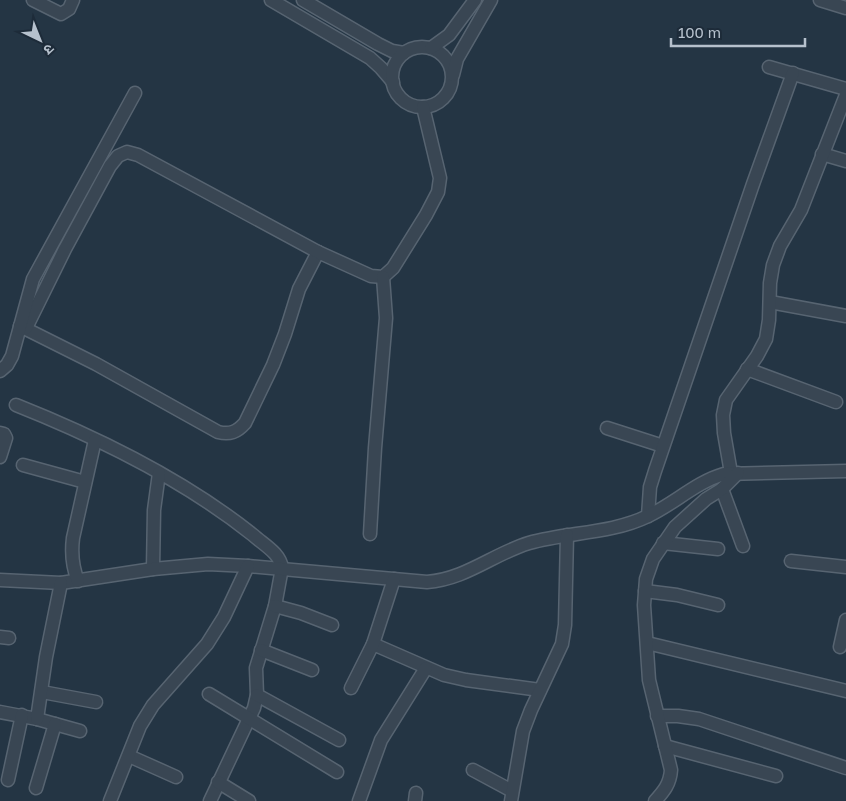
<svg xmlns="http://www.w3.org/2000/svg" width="846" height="801" viewBox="0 0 846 801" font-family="'Golos Text','Noto Sans Devanagari',sans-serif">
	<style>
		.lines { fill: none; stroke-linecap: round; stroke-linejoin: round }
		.minor-casing { stroke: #576471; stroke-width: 15 }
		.minor { stroke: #394653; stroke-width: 12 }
	</style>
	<rect width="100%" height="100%" fill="#243544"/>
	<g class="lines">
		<defs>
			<g id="minor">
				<polyline points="33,0 61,14 69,9 73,0"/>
				<polyline points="271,0 370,58 381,68 393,82"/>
				<polyline points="303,0 378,44 392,51 404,53"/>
				<polyline points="820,0 846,8"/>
				<circle cx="422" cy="77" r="30"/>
				<polyline points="431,48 449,35 475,0"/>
				<polyline points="769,67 846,89"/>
				<polyline points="453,75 457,59 491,0"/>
				<polyline points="822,154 846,161"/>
				<polyline points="770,302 846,316"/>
				<path d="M 20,326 L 96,364 L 218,432 C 230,435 237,432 245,423 L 273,365 L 285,334 L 299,289 L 318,252"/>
				<polyline points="26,328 65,249 110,166 118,156 127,152 138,155 318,252 371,276 383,277 393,268 426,215 438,192 440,178 423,107"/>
				<polyline points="747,369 836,402"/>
				<polyline points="0,371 7,365 12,356 33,279 135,93"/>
				<path d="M 16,405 C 99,438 183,479 253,535 C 264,545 280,553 282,568 L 275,606 L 256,668 L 257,695 L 254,708 L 210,801"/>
				<polyline points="607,428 663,446"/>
				<polyline points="0,433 4,434 6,438 0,457"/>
				<polyline points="23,465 85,482"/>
				<polyline points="731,473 724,433 723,415 726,400 757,356 766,339 769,320 770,283 773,265 780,246 801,210 846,95"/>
				<polyline points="722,489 743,546"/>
				<polyline points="648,516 650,487 655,471 753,184 793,73"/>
				<polyline points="370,534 375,448 386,318 383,277"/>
				<polyline points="663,543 718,549"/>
				<polyline points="791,561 846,567"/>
				<polyline points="153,569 154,510 159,473"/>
				<path d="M 0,580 L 61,583 L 153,569 L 208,564 L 248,566 L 427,582 C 466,579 493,554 529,543 C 568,532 611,534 648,516 C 674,504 696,482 724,474 L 846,471"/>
				<path d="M 78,581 C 72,566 71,554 73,538 L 95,440"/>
				<polyline points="645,591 677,595 718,605"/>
				<polyline points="275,606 301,613 332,625"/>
				<polyline points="0,637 9,638"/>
				<polyline points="647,643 846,691"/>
				<polyline points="373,644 444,675 466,680 540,690"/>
				<polyline points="840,647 846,620"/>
				<polyline points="261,650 312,670"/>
				<polyline points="351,688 373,644 394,579"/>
				<polyline points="42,692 96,702"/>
				<polyline points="209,694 337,772"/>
				<polyline points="257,695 339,740"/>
				<polyline points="0,712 37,719 80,731"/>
				<polyline points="657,716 678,716 699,719 846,768"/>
				<polyline points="37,719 46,657 61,583"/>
				<polyline points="665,746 776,776"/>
				<polyline points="129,756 176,777"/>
				<polyline points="473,770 512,791"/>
				<polyline points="8,780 22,715"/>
				<polyline points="218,782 249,801"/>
				<polyline points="36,788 55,724"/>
				<polyline points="110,801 140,726 153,705 207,644 224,617 248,566"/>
				<polyline points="359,801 381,740 426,668"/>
				<polyline points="415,801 416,793"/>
				<polyline points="511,801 523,731 531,710 562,644 565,625 567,535"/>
				<path d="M 655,801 C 664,791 670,784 671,770 L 649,680 L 644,605 L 646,579 L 653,559 L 675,527 L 706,499 L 722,489 L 738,473"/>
			</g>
		</defs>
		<use href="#minor" class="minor-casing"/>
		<use href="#minor" class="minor"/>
	</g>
	<g transform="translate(40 40) rotate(137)" stroke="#1d2b39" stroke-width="4" paint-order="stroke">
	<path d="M0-4L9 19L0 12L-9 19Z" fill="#b6c1cd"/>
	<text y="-8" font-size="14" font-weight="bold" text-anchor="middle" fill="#b6c1cd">उ</text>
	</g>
	<path d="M671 38v8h134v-8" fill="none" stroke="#b6c1cd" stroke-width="2.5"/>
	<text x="678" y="38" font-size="15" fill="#b6c1cd" stroke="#1d2b39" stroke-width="4" paint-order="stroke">100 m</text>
</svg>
